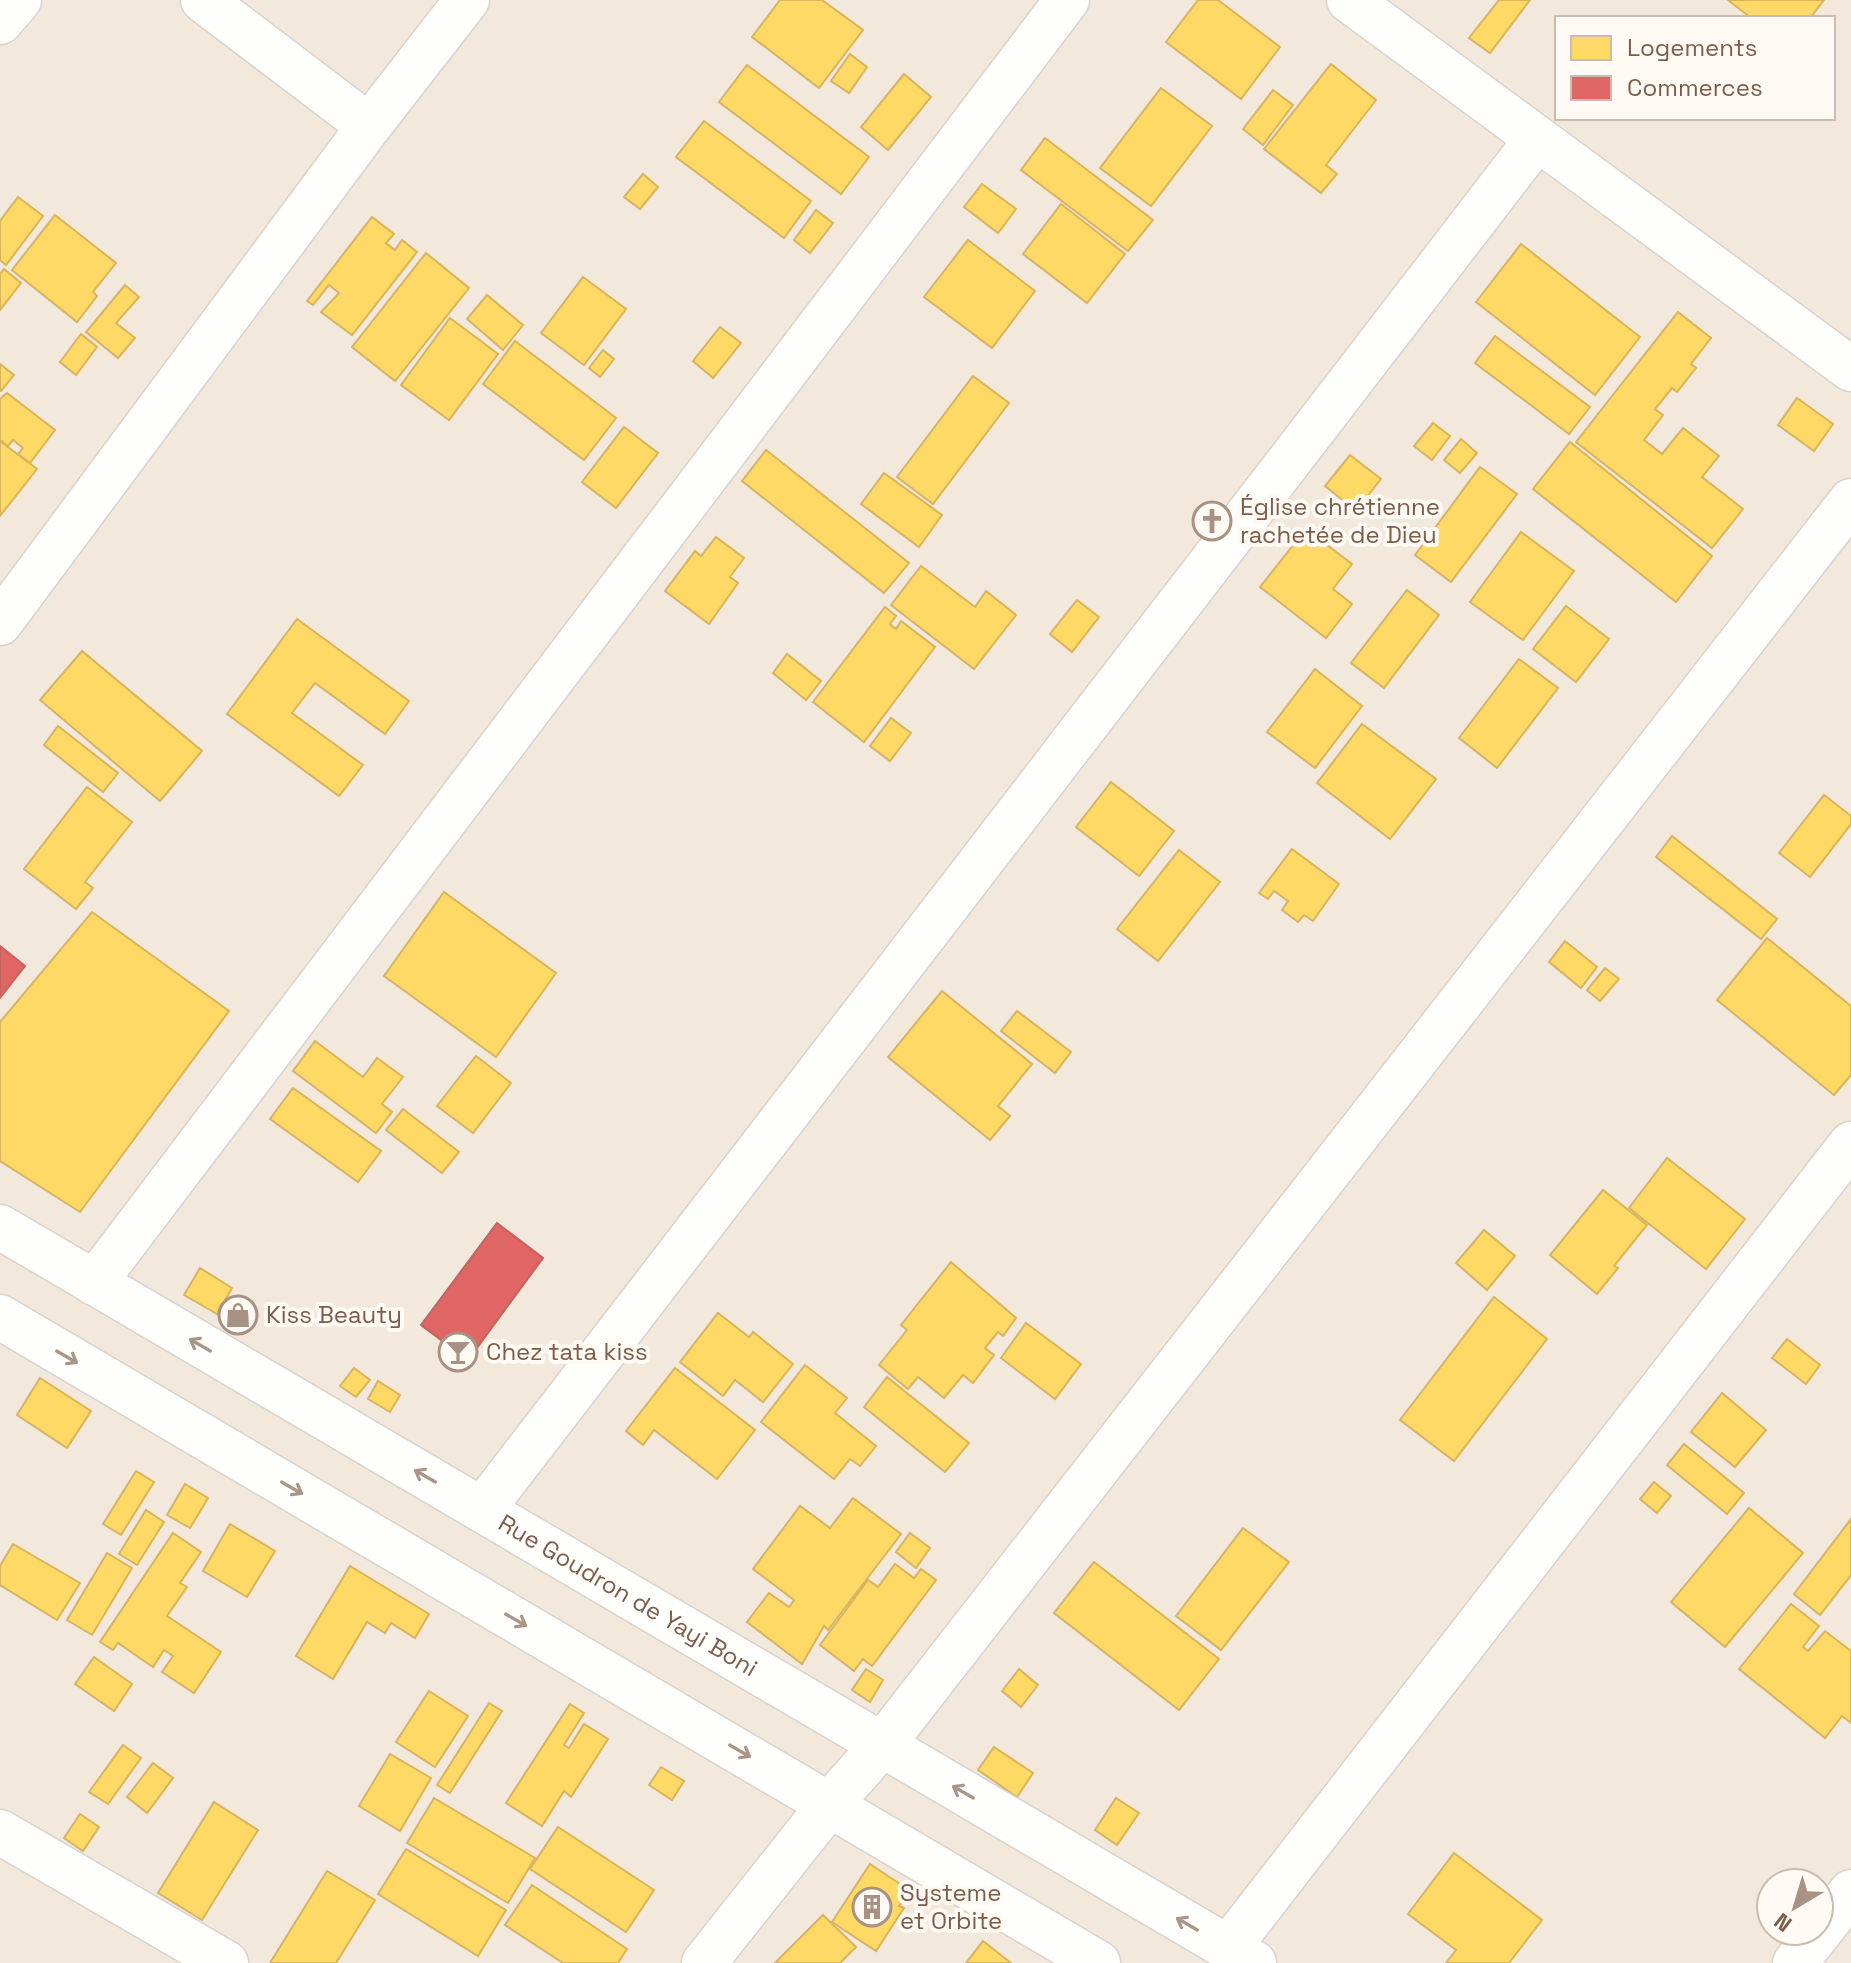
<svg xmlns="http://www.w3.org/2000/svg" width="1851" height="1963" viewBox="0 0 1851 1963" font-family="'Space Grotesk',sans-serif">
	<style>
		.residential { fill: #f3e8dc; fill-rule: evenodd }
		.homes { fill: #ffd966; stroke: #d8b45e; stroke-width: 2 }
		.shops { fill: #e06666; stroke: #c2635e; stroke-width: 2 }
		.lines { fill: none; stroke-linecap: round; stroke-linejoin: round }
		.minor-casing { stroke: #d9d2cd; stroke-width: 47 }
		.minor { stroke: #fefefd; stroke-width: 44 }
		.oneway { stroke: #aa9589 }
		.labels { text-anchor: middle; stroke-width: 8; stroke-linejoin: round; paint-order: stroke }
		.poi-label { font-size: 24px; fill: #7c5c4b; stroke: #fffaf3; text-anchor: start }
		.street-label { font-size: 24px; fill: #7c5c4b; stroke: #fffaf3 }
	</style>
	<rect width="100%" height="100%" fill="#faf5ef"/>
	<path class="residential" d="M 0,0 L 1851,0 L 1851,1963 L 0,1963 ZM 1557,18 L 1833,18 L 1833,118 L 1557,118 ZM 1771,1883 L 1819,1883 L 1819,1931 L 1771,1931 Z"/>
	<g class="homes">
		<polygon points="780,0 822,0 863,30 819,88 752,37"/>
		<polygon points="1198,0 1218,0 1280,47 1241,99 1166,42"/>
		<polygon points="1499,0 1530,0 1490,53 1469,38"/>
		<polygon points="1728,0 1824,0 1810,18 1751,18"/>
		<polygon points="850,54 867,67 849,93 831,81"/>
		<polygon points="1331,64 1376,100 1326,165 1337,174 1321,193 1264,149"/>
		<polygon points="747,65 869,157 841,194 719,102"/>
		<polygon points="904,74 931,97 888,150 861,127"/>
		<polygon points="1161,88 1212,126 1151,206 1100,168"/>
		<polygon points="1273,90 1293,105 1263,145 1243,129"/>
		<polygon points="704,121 811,201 784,238 676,157"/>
		<polygon points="1045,138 1153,220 1128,251 1021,170"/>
		<polygon points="643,174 658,187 640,209 624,197"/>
		<polygon points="982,184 1016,209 998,233 964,207"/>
		<polygon points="18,197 43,216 6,265 0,260 0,221"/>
		<polygon points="1061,204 1125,254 1087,303 1023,254"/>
		<polygon points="816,210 833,223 810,253 794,240"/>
		<polygon points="55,215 116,263 93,292 97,296 77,322 12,270"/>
		<polygon points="372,217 394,234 386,243 395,250 402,240 417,252 352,335 321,312 339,293 329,285 313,305 307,301"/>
		<polygon points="968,240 1035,291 992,348 924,297"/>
		<polygon points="1521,244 1640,337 1595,395 1476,302"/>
		<polygon points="426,253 469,288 395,381 352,347"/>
		<polygon points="4,269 21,283 0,310 0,274"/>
		<polygon points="583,277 626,309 584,365 541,333"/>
		<polygon points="125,285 139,297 116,323 135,338 118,358 86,332"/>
		<polygon points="487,295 523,325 503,350 467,319"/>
		<polygon points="1678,312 1711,338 1691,364 1696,368 1677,392 1672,388 1655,409 1663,415 1644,440 1662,454 1683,428 1719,456 1702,477 1743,509 1712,548 1576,442"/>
		<polygon points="450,318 498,354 449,420 401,385"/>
		<polygon points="720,327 741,343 713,378 693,361"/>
		<polygon points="81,334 97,347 76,375 60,362"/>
		<polygon points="1495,336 1590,407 1569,434 1475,363"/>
		<polygon points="515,341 616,418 584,460 483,384"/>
		<polygon points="603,350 614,359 600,377 589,368"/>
		<polygon points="0,364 14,375 1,391 0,391"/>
		<polygon points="973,376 1009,403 933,504 897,477"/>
		<polygon points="7,393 55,430 30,463 18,454 23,448 13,440 8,446 0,440 0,399"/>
		<polygon points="1797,398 1833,424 1814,451 1778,425"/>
		<polygon points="1433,423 1450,436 1432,460 1414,446"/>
		<polygon points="624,427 658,453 616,508 582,482"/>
		<polygon points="1461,439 1477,453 1460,473 1444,460"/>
		<polygon points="0,441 37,469 0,516"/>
		<polygon points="1570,442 1712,556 1676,602 1533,489"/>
		<polygon points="766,450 909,563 884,593 742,481"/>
		<polygon points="1350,455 1381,479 1356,511 1325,486"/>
		<polygon points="1480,467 1517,494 1451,582 1415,555"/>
		<polygon points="884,473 942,515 919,547 861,504"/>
		<polygon points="1306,529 1352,564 1333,589 1352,604 1326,638 1260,587"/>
		<polygon points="1521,532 1574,571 1523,640 1470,602"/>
		<polygon points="716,537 744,558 730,577 738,583 709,624 665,591 695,551 701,556"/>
		<polygon points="921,566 975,607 986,591 1016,615 974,669 891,605"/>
		<polygon points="1407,590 1439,615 1384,688 1351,663"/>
		<polygon points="1077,600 1099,617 1072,652 1050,634"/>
		<polygon points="1566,606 1609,639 1576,682 1533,649"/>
		<polygon points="885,607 896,616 890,624 896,629 901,621 935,647 864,742 813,702"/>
		<polygon points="297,619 409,701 385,734 315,683 292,713 363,765 339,796 227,714"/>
		<polygon points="82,651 202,751 160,801 40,700"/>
		<polygon points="787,654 821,681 806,700 773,673"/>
		<polygon points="1519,659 1558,688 1497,768 1459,738"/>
		<polygon points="1315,669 1362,706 1315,768 1267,732"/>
		<polygon points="891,718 911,733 890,761 870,746"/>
		<polygon points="1362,724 1436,779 1390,839 1317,783"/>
		<polygon points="58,726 118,773 103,792 44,745"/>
		<polygon points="1111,782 1174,831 1139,876 1076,827"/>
		<polygon points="87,787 132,822 85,882 93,888 76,909 24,869"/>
		<polygon points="1824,795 1851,816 1851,824 1810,877 1779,853"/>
		<polygon points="1672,836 1777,919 1761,939 1656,857"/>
		<polygon points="1292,849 1339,884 1313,921 1304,915 1298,922 1282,910 1288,901 1274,891 1268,899 1259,893"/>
		<polygon points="1179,850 1220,882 1158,961 1117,929"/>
		<polygon points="444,892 556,973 496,1057 384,976"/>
		<polygon points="92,912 229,1011 80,1212 0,1161 0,1022"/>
		<polygon points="1767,938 1851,1006 1851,1075 1834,1095 1717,1000"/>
		<polygon points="1565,941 1597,967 1581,988 1549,962"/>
		<polygon points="1605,968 1619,979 1600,1001 1587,990"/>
		<polygon points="942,991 1032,1064 998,1106 1010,1116 990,1140 888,1057"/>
		<polygon points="1017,1011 1071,1052 1055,1073 1001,1031"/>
		<polygon points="315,1041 363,1077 377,1058 403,1077 382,1104 392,1112 376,1133 293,1071"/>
		<polygon points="476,1056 511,1083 473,1133 437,1106"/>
		<polygon points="293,1088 381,1151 358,1182 270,1119"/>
		<polygon points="403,1109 459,1152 442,1173 386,1130"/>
		<polygon points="1667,1158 1745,1219 1706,1269 1629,1208"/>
		<polygon points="1603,1190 1647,1225 1614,1266 1618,1268 1597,1294 1550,1255"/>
		<polygon points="1484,1230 1515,1256 1487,1290 1456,1263"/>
		<polygon points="951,1262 1016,1318 1003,1336 998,1332 985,1348 994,1355 973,1383 963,1375 944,1398 918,1377 908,1389 879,1365 907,1330 901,1325"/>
		<polygon points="200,1268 232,1288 217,1314 184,1295"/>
		<polygon points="1494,1297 1547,1339 1454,1461 1400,1420"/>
		<polygon points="718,1313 749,1337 753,1332 793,1364 763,1402 735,1380 723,1396 680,1362"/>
		<polygon points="1026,1323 1081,1364 1055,1399 1001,1358"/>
		<polygon points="1787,1339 1820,1365 1806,1384 1772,1358"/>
		<polygon points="805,1365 847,1398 835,1413 876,1446 860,1466 850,1459 834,1479 761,1422"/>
		<polygon points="354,1368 370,1380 356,1397 340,1386"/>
		<polygon points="675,1368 755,1430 717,1479 654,1430 643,1445 626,1431"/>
		<polygon points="887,1377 969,1443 945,1472 864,1407"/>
		<polygon points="40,1378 91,1411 67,1448 17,1415"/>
		<polygon points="378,1381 400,1395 390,1412 368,1399"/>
		<polygon points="1722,1393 1766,1430 1735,1467 1691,1432"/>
		<polygon points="1684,1444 1744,1493 1727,1514 1667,1465"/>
		<polygon points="136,1471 154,1482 121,1535 103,1524"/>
		<polygon points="1654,1482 1671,1496 1657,1513 1640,1499"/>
		<polygon points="185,1484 208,1498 190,1528 167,1515"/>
		<polygon points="853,1498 901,1534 828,1630 824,1626 802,1664 747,1622 769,1593 789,1607 794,1600 753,1569 800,1506 830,1528"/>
		<polygon points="1749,1508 1803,1553 1725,1647 1671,1602"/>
		<polygon points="146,1510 164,1522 137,1565 119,1554"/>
		<polygon points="1851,1519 1851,1575 1820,1615 1794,1594"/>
		<polygon points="230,1524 275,1551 247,1597 203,1571"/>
		<polygon points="1243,1528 1289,1562 1221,1650 1176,1616"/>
		<polygon points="173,1533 201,1552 180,1583 187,1587 167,1616 221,1652 194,1693 162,1672 173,1656 164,1650 153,1667 118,1643 113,1650 100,1642"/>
		<polygon points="910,1533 930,1548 916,1568 896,1552"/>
		<polygon points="13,1544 80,1583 57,1620 0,1585 0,1566"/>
		<polygon points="107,1553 132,1568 92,1635 67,1620"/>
		<polygon points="1094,1562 1219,1659 1179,1710 1054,1613"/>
		<polygon points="895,1564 914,1578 921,1569 936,1580 872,1666 863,1659 854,1671 820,1645 868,1580 878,1587"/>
		<polygon points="350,1566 429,1614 415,1638 391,1623 385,1633 367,1622 333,1679 296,1656"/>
		<polygon points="1791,1604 1819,1626 1803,1647 1808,1651 1825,1631 1851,1651 1851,1723 1842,1716 1825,1738 1739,1669"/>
		<polygon points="94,1657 132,1684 114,1711 75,1684"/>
		<polygon points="866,1669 883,1680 870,1702 852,1690"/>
		<polygon points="1019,1669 1038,1685 1021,1707 1002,1691"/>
		<polygon points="429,1691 468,1716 435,1767 396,1742"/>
		<polygon points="489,1703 502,1711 450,1793 437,1785"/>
		<polygon points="570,1704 584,1713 564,1745 569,1748 584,1724 608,1739 571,1797 564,1791 542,1826 506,1803"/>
		<polygon points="123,1745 141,1758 108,1804 89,1792"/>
		<polygon points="994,1747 1033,1773 1017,1797 978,1770"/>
		<polygon points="390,1754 431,1778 400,1831 359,1806"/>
		<polygon points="153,1763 173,1778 147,1813 127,1797"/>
		<polygon points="661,1767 684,1781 672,1800 649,1785"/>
		<polygon points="434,1798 535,1858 508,1903 407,1843"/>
		<polygon points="1116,1798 1139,1813 1117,1845 1095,1830"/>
		<polygon points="214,1802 258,1830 202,1920 158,1893"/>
		<polygon points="80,1814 99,1827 83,1851 64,1838"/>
		<polygon points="558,1827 654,1890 626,1932 530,1869"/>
		<polygon points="406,1849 506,1910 478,1956 378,1894"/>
		<polygon points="1454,1853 1542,1920 1509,1963 1446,1963 1456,1950 1408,1914"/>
		<polygon points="870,1864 909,1890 899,1906 904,1908 876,1951 832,1922"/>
		<polygon points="327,1871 375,1900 336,1963 270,1963"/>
		<polygon points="532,1885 627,1949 618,1963 563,1963 505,1925"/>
		<polygon points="823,1915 856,1947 840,1963 775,1963"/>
		<polygon points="983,1941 1011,1963 966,1963"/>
	</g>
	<g class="shops">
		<polygon points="0,946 25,966 0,998"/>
		<polygon points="497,1223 543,1258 468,1360 421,1325"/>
	</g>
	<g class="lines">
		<defs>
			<g id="minor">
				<polyline points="203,0 369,126"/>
				<polyline points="1349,0 1851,369"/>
				<polyline points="0,22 19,0"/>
				<polyline points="0,623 369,126 467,0"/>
				<path id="s1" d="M 0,1227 L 1254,1963"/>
				<polyline points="94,1283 1067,0"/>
				<polyline points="0,1317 1098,1963"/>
				<polyline points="482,1510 1537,139"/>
				<polyline points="0,1832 226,1963"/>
				<polyline points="1228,1948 1851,1144"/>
				<polyline points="704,1963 830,1804 883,1744 1851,501"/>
				<polyline points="1795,1963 1851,1892"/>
			</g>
		</defs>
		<use href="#minor" class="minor-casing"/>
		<use href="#minor" class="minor"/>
	</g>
	<defs><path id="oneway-shaft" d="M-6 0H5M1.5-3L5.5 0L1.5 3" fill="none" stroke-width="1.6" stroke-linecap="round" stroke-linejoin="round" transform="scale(2)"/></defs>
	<g class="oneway">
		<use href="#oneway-shaft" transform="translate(200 1345) rotate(-150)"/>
		<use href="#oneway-shaft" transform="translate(67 1357) rotate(30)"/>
		<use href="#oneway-shaft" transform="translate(425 1476) rotate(-150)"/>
		<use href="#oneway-shaft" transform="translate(292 1488) rotate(30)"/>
		<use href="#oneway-shaft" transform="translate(516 1620) rotate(30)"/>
		<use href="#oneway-shaft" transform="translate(740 1751) rotate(30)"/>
		<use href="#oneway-shaft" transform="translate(963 1792) rotate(-150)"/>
		<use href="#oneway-shaft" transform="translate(1187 1924) rotate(-150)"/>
	</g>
	<defs>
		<symbol id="church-ring" viewBox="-11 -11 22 22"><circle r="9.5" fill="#fffaf3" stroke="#a89284" stroke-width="1.5"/><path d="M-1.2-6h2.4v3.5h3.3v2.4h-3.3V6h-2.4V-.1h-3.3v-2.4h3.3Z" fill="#a89284"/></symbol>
		<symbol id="shop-ring" viewBox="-11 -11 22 22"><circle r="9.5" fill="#fffaf3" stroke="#a89284" stroke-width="1.5"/><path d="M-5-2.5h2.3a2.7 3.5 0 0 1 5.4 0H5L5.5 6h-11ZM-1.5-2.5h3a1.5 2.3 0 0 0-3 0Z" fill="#a89284"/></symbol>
		<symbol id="bar-ring" viewBox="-11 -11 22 22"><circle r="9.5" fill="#fffaf3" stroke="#a89284" stroke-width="1.5"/><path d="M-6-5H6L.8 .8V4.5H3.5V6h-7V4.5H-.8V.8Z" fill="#a89284"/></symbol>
		<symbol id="building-ring" viewBox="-11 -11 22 22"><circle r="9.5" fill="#fffaf3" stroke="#a89284" stroke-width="1.5"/><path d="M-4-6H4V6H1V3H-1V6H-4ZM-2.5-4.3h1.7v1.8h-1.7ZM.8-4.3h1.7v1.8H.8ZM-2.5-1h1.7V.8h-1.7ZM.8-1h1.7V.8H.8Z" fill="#a89284"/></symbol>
	</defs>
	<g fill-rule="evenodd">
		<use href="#church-ring" x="1190" y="499" width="44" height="44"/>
		<use href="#shop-ring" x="216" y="1293" width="44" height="44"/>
		<use href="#bar-ring" x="436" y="1330" width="44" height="44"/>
		<use href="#building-ring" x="850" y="1885" width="44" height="44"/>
	</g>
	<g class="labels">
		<g class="poi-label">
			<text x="1240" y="515">Église chrétienne<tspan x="1240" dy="28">rachetée de Dieu</tspan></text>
			<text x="266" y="1323">Kiss Beauty</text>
			<text x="486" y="1360">Chez tata kiss</text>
			<text x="900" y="1901">Systeme<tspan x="900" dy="28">et Orbite</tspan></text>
		</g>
		<g class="street-label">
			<text dy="8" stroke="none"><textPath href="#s1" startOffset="728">Rue Goudron de Yayi Boni</textPath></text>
		</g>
	</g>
	<rect x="1555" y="16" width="280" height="104" fill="#fffaf3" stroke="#cbbbb0" stroke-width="2"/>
	<rect x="1571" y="36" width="40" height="24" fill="#ffd966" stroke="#cbbbb0" stroke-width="2"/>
	<text x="1627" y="56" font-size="24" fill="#7c5c4b">Logements</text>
	<rect x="1571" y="76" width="40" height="24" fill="#e06666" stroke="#cbbbb0" stroke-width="2"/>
	<text x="1627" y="96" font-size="24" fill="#7c5c4b">Commerces</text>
	<g transform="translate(1795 1907) rotate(218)"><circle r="38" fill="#fffaf3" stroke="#cbbbb0" stroke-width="2"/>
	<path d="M0-6L14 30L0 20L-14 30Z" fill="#a89284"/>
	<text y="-12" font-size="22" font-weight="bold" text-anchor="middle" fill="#7c5c4b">N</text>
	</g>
</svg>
